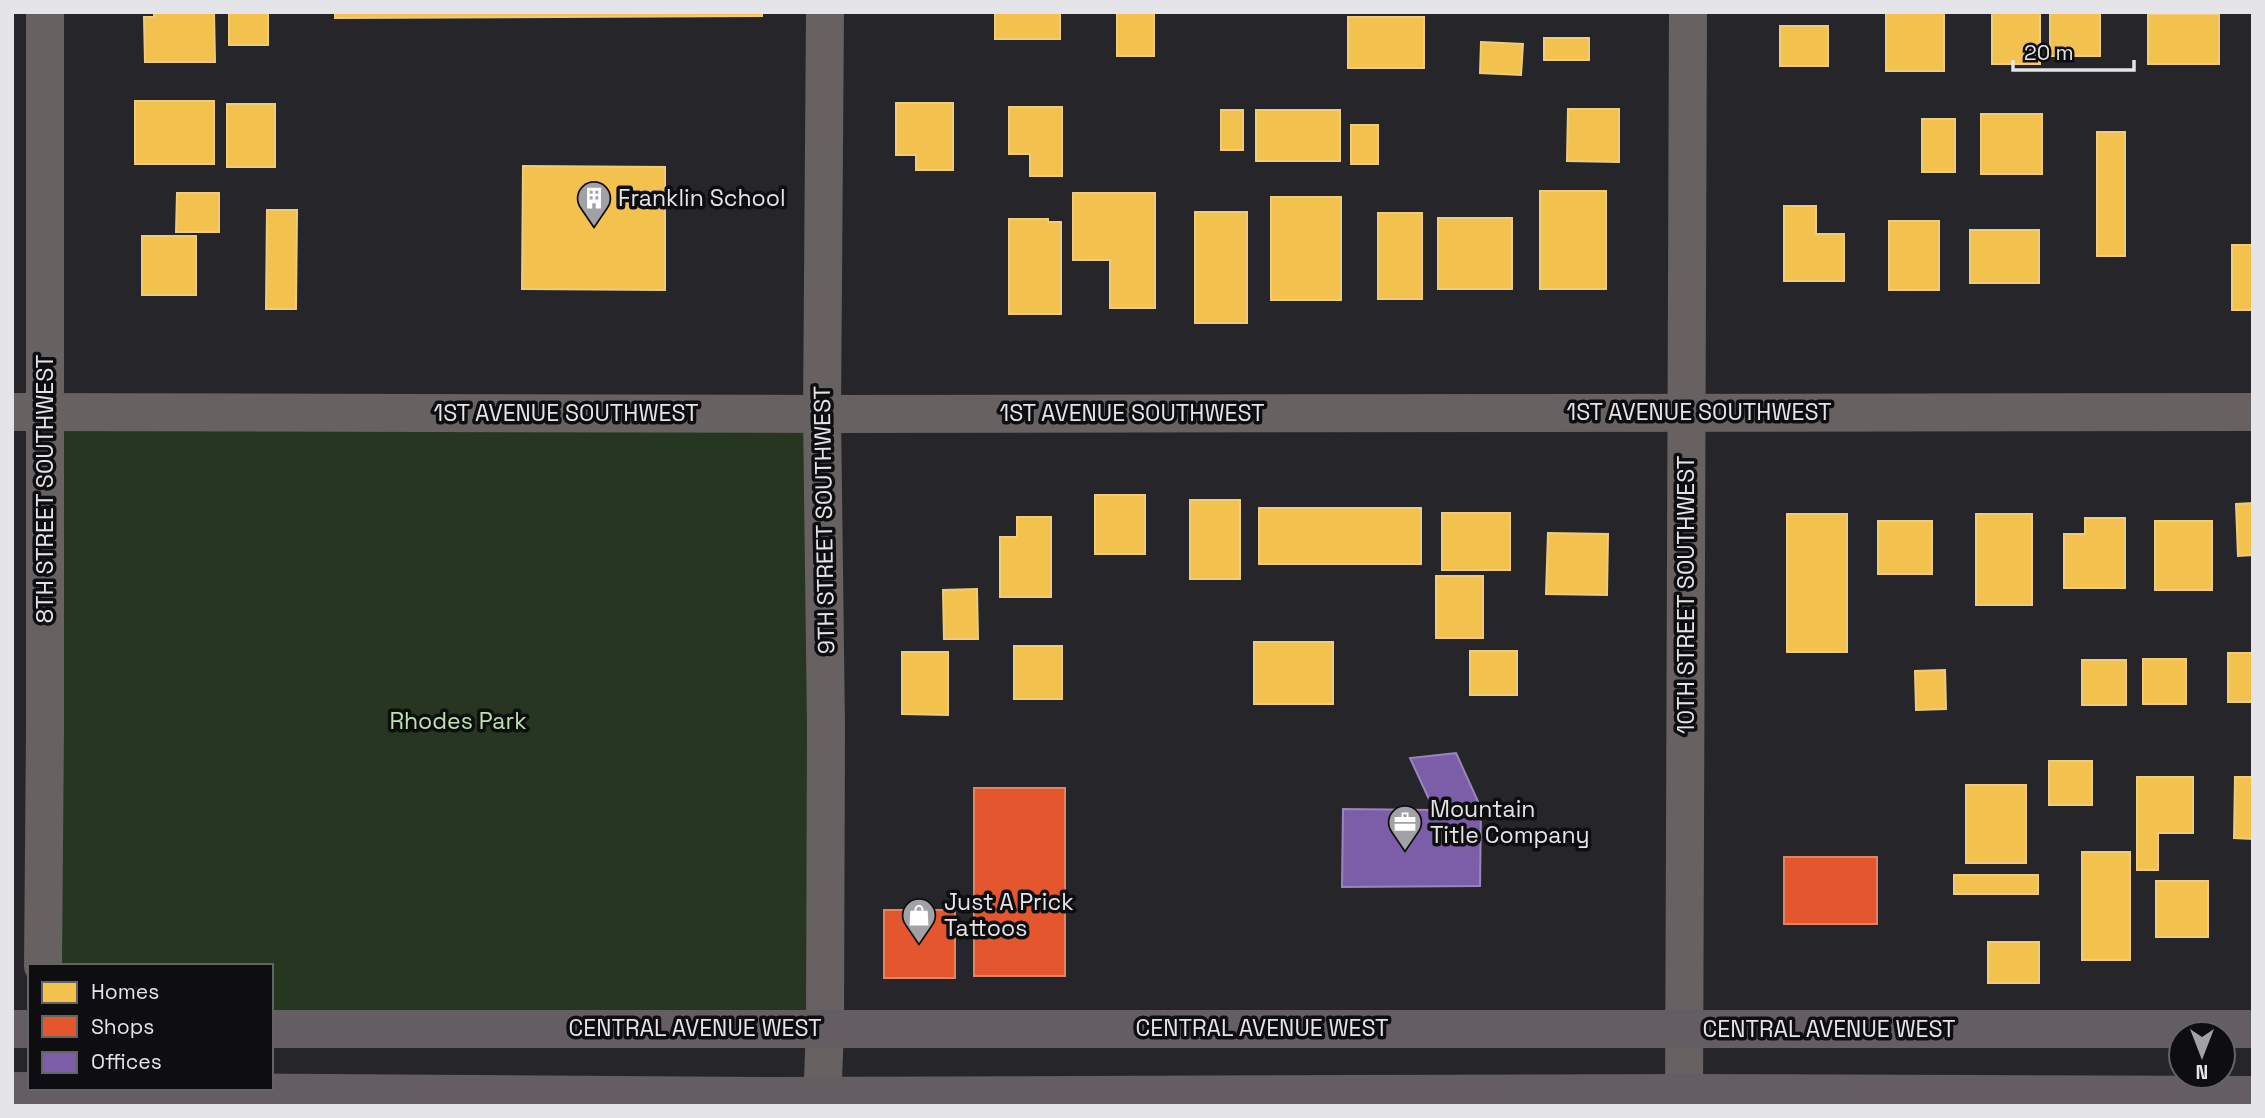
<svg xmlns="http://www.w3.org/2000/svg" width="2265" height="1118" viewBox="0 0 2265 1118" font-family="'Space Grotesk',sans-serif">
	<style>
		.green { fill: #263621 }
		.homes { fill: #f2c14e; stroke: #eecc7c; stroke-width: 2 }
		.shops { fill: #e4572e; stroke: #e48266; stroke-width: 2 }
		.offices { fill: #7b5ea7; stroke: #9b86bb; stroke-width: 2 }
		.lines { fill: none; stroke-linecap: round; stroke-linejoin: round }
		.minor { stroke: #676162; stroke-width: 38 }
		.highway { stroke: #645d61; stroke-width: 38 }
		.labels { text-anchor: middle; stroke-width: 7; stroke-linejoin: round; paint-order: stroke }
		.poi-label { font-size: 23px; fill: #e5e5e9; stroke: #0e0e11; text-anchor: start }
		.street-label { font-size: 23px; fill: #e5e5e9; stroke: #0e0e11 }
		.park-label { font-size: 23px; fill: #b9e4ab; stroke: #0e0e11 }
	</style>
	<rect width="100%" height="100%" fill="#26262a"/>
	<polygon class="green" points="45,412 822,414 825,1027 271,1029 271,966 43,966"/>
	<g class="homes">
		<polygon points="154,12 214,12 215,62 145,62 144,17 154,17"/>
		<rect x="229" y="12" width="39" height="33"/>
		<polygon points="335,12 762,12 762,16 335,18"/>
		<rect x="995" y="12" width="65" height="27"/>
		<rect x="1117" y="12" width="37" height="44"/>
		<rect x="1886" y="12" width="58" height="59"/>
		<rect x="1992" y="12" width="48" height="52"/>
		<rect x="2050" y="12" width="50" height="44"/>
		<rect x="2148" y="14" width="71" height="50"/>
		<rect x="1348" y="17" width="76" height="51"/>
		<rect x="1780" y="26" width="48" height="40"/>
		<rect x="1544" y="38" width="45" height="22"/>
		<polygon points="1481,42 1523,44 1521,75 1480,73"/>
		<rect x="135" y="101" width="79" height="63"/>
		<polygon points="896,103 953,103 953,170 916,170 916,155 896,155"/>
		<rect x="227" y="104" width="48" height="63"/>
		<polygon points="1009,107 1062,107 1062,176 1030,176 1030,154 1009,154"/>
		<polygon points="1568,109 1619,109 1619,162 1567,161"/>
		<rect x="1221" y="110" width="22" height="40"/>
		<rect x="1256" y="110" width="84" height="51"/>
		<rect x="1981" y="114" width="61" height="60"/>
		<rect x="1922" y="119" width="33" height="53"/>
		<rect x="1351" y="125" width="27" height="39"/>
		<rect x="2097" y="132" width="28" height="124"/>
		<polygon points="523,166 665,167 665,290 522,289"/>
		<rect x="1540" y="191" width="66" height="98"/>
		<polygon points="177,193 219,193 219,232 176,232"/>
		<polygon points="1073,193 1155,193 1155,308 1110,308 1110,260 1073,260"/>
		<rect x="1271" y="197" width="70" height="103"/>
		<polygon points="1784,206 1816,206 1816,234 1844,234 1844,281 1784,281"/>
		<polygon points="267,210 297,210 296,309 266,309"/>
		<rect x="1195" y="212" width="52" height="111"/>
		<rect x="1378" y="213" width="44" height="86"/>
		<rect x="1438" y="218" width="74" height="71"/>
		<polygon points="1009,219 1048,219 1048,222 1061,222 1061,314 1009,314"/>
		<rect x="1889" y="221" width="50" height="69"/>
		<rect x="1970" y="230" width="69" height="53"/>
		<rect x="142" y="236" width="54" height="59"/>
		<rect x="2232" y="245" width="21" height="65"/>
		<rect x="1095" y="495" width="50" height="59"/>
		<rect x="1190" y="500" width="50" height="79"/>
		<polygon points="2253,503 2253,555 2238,556 2236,504"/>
		<rect x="1259" y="508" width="162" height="56"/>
		<rect x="1442" y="513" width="68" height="57"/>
		<rect x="1787" y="514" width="60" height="138"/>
		<rect x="1976" y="514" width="56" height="91"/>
		<polygon points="1017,517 1051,517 1051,597 1000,597 1000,537 1017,537"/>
		<polygon points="2085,518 2125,518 2125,588 2064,588 2064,534 2085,534"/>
		<rect x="1878" y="521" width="54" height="53"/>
		<rect x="2155" y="521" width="57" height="69"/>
		<polygon points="1548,533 1608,534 1607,595 1546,594"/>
		<rect x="1436" y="576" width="47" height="62"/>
		<polygon points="977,589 978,639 944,639 943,590"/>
		<rect x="1254" y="642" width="79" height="62"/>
		<rect x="1014" y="646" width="48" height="53"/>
		<rect x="1470" y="651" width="47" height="44"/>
		<polygon points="902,652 948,652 948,715 902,714"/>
		<rect x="2228" y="653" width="25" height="49"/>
		<rect x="2143" y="659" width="43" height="45"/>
		<rect x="2082" y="660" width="44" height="45"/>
		<polygon points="1945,670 1946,709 1916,710 1915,671"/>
		<rect x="2049" y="761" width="43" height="44"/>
		<polygon points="2137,777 2193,777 2193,833 2158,833 2158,870 2137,870"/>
		<polygon points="2235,777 2253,777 2253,839 2234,838"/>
		<rect x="1966" y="785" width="60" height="78"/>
		<rect x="2082" y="852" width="48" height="108"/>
		<rect x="1954" y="875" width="84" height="19"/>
		<rect x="2156" y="881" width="52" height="56"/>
		<rect x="1988" y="942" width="51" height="41"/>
	</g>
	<g class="shops">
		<rect x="974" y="788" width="91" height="188"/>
		<rect x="1784" y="857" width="93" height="67"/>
		<rect x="884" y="910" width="71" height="68"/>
	</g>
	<polygon class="offices" points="1456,753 1481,808 1480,886 1342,887 1343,809 1434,810 1410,758"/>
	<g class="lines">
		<g class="minor">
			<polyline points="12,412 822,414 2253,412"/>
			<polyline points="43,966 45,729 45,12"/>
			<polyline points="822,1106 825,1027 826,727 822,414 825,12"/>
			<polyline points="1684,1106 1688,12"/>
		</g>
		<g class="highway">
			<polyline points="12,1029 30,1029"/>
			<polyline points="271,1029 2253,1029"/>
			<polyline points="12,1091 772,1096 1684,1093 2253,1095"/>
		</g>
	</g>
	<defs>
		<symbol id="building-pin" viewBox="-11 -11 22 30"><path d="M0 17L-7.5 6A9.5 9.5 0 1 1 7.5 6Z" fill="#a2a2a6" stroke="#0e0e11"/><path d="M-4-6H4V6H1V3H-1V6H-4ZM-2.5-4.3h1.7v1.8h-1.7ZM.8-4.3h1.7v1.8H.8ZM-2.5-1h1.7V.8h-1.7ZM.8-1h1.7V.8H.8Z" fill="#fff"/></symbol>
		<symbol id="office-pin" viewBox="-11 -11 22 30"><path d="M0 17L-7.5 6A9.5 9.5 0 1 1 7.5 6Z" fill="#a2a2a6" stroke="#0e0e11"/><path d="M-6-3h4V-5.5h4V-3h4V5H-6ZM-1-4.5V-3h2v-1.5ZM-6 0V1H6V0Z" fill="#fff"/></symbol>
		<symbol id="shop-pin" viewBox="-11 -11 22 30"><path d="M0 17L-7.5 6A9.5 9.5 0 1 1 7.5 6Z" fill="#a2a2a6" stroke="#0e0e11"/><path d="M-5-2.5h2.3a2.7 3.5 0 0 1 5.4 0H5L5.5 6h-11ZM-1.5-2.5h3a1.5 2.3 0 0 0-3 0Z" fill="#fff"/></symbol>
	</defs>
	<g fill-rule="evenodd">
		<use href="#building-pin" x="575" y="179" width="38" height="52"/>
		<use href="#office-pin" x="1386" y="803" width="38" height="52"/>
		<use href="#shop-pin" x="900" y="896" width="38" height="52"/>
	</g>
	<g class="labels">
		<g class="poi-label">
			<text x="618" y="206">Franklin School</text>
			<text x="1430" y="817">Mountain<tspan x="1430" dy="26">Title Company</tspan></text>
			<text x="944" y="910">Just A Prick<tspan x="944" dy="26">Tattoos</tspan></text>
		</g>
		<g class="street-label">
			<text x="1699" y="420">1ST AVENUE SOUTHWEST</text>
			<text x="566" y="421">1ST AVENUE SOUTHWEST</text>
			<text x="1132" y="421">1ST AVENUE SOUTHWEST</text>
			<text transform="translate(45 489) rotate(-90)" y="8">8TH STREET SOUTHWEST</text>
			<text transform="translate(824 520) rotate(-91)" y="8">9TH STREET SOUTHWEST</text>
			<text transform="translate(1686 595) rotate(-90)" y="8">10TH STREET SOUTHWEST</text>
			<text x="695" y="1036">CENTRAL AVENUE WEST</text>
			<text x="1262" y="1036">CENTRAL AVENUE WEST</text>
			<text x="1829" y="1037">CENTRAL AVENUE WEST</text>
		</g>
		<g class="park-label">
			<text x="458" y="729">Rhodes Park</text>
		</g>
	</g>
	<rect width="2265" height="1118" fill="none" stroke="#e5e5e9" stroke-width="28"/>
	<rect x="28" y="964" width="245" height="126" fill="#0e0e11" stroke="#646467" stroke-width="2"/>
	<rect x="42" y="982" width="35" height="21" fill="#f2c14e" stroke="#646467" stroke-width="2"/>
	<text x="91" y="999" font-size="21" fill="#e5e5e9">Homes</text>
	<rect x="42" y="1016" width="35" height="21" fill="#e4572e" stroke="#646467" stroke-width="2"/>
	<text x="91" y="1034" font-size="21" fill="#e5e5e9">Shops</text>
	<rect x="42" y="1052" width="35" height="21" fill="#7b5ea7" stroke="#646467" stroke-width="2"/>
	<text x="91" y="1069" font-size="21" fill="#e5e5e9">Offices</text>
	<g transform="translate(2202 1055) rotate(180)"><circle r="33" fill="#0e0e11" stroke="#646467" stroke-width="2"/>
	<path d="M0-5L12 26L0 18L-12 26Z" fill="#a2a2a6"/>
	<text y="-10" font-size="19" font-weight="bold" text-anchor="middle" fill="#e5e5e9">N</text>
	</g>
	<path d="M2013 60v10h121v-10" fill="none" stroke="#e5e5e9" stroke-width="3.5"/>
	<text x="2024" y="60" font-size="21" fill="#e5e5e9" stroke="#0e0e11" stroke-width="5" paint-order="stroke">20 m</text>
</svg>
